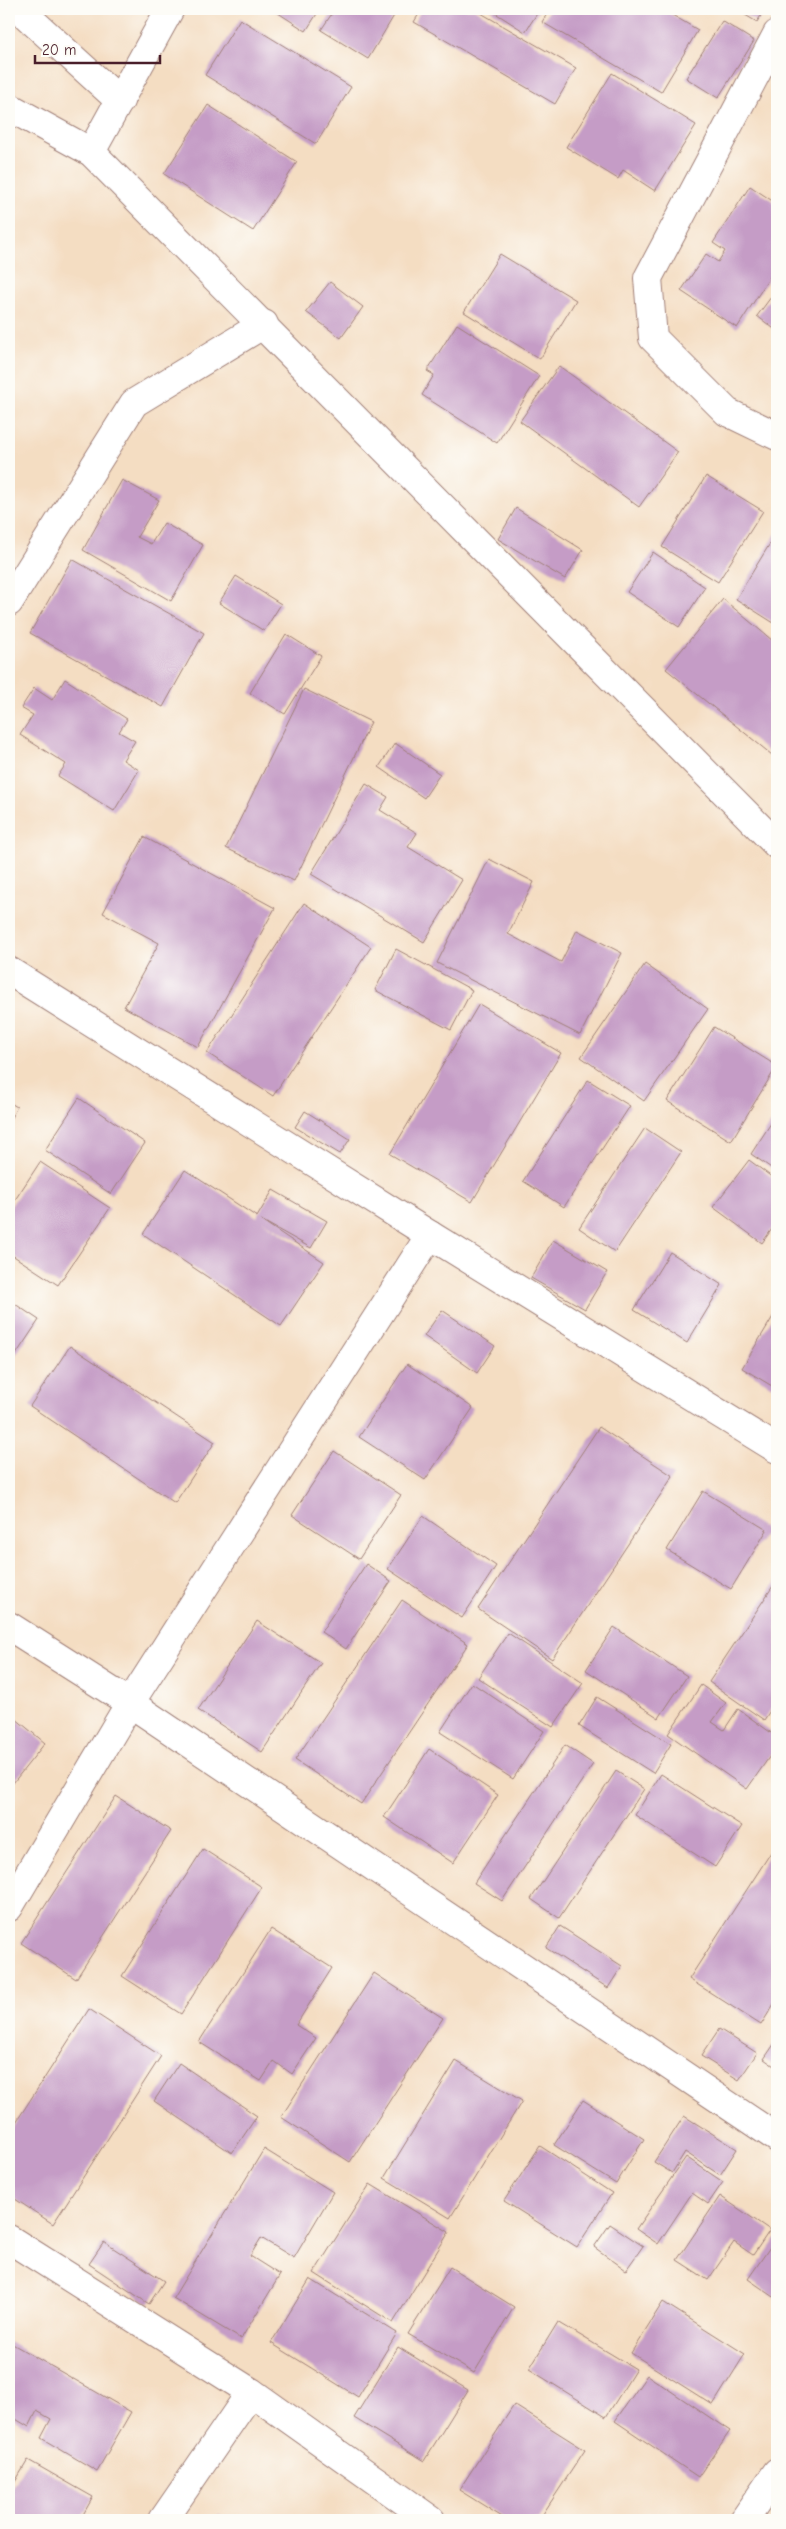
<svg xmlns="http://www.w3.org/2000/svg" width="786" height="2529" viewBox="0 0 786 2529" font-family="'Comic Neue',sans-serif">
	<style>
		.building { fill: #c59cc6 }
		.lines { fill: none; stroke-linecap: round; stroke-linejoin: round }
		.minor-casing { stroke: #9f7e76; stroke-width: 30 }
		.minor { stroke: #fff; stroke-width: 28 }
	</style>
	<rect width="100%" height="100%" fill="#fdfcf7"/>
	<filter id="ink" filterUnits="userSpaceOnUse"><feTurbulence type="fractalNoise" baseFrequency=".02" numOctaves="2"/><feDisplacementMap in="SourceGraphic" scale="10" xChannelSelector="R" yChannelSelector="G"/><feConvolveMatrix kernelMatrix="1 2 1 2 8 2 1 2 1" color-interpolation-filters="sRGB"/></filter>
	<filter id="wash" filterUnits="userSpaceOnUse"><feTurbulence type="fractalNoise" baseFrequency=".0096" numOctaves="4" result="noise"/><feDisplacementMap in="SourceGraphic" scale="20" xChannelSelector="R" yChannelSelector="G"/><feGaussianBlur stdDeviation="1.12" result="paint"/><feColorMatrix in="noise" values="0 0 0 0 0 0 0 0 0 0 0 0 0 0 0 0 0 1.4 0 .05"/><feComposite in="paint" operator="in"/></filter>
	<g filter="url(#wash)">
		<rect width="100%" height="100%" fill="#f4ddc2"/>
		<g id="blocks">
			<g class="building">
				<polygon points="272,9 320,9 306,31"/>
				<polygon points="335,9 398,9 368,59 321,30"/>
				<polygon points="422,9 474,9 576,68 555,104 414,22"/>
				<polygon points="489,9 540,9 525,32"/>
				<polygon points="550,9 662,9 698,30 661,92 542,22"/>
				<polygon points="735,9 765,9 757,22"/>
				<polygon points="240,19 351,87 316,144 205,75"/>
				<polygon points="722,21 754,41 718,98 686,78"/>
				<polygon points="612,73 696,125 655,191 623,170 618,179 566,147"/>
				<polygon points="208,105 297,162 253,231 164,174"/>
				<polygon points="750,186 777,204 777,266 737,328 681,291 706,254 718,262 725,251 713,243"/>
				<polygon points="500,254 576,300 540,359 464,312"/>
				<polygon points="330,282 363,307 341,338 306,312"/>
				<polygon points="777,289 777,331 757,316"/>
				<polygon points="457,324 539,376 497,443 422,395 434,375 427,371"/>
				<polygon points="559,366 678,452 639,507 520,421"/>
				<polygon points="706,476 763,511 718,582 662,547"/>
				<polygon points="122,480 159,500 137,537 151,544 164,523 203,545 171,601 83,550"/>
				<polygon points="516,508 583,550 565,579 498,539"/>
				<polygon points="777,532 777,625 736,599"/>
				<polygon points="653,552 705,587 679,627 627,592"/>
				<polygon points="72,559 204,633 163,707 30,633"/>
				<polygon points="236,576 281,604 264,631 219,603"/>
				<polygon points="723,599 773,641 776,636 777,637 777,759 666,669"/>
				<polygon points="286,634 321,656 285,714 250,693"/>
				<polygon points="65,679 127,719 119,732 135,741 123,760 139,770 114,811 58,776 66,764 20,735 33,715 21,708 34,688 52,700"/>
				<polygon points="304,689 371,722 294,881 226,848"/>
				<polygon points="395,743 440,774 424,798 379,767"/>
				<polygon points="366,784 388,797 380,810 417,833 408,847 462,880 424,942 311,874"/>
				<polygon points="144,837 275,908 198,1047 124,1007 159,943 103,913"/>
				<polygon points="489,859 534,882 508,934 561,962 577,930 622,953 580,1035 437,963"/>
				<polygon points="304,903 371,947 273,1096 207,1053"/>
				<polygon points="396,949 472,990 451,1030 375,990"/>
				<polygon points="645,964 708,1009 644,1101 581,1057"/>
				<polygon points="479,1004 561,1053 472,1202 390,1154"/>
				<polygon points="714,1027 777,1066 731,1141 667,1101"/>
				<polygon points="588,1080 630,1106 564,1207 523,1181"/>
				<polygon points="79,1098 145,1143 111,1194 45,1150"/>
				<polygon points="9,1102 17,1107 9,1121"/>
				<polygon points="305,1111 350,1139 340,1154 295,1127"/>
				<polygon points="777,1114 777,1172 751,1154"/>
				<polygon points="645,1128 681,1152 615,1252 579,1228"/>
				<polygon points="749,1160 777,1181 777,1222 762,1243 713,1207"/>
				<polygon points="40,1162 110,1208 58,1285 9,1253 9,1209"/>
				<polygon points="185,1170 257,1217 273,1190 327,1221 311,1248 261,1220 324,1262 281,1326 143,1234"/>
				<polygon points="553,1240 607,1272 585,1309 531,1278"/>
				<polygon points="670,1252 722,1285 687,1343 634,1310"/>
				<polygon points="9,1300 39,1320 11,1362 9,1360"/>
				<polygon points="442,1310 495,1346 477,1373 424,1336"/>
				<polygon points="777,1310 777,1389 742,1368"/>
				<polygon points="70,1346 215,1442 175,1503 30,1406"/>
				<polygon points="407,1364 473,1408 425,1480 359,1437"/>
				<polygon points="599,1427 673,1476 552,1659 478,1609"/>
				<polygon points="334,1451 401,1495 359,1559 292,1515"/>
				<polygon points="703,1491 767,1530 731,1589 667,1550"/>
				<polygon points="423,1516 496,1566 462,1618 388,1569"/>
				<polygon points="366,1564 391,1581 346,1649 321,1632"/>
				<polygon points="777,1580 777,1700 764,1720 709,1682"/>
				<polygon points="402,1600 468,1644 361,1804 295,1760"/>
				<polygon points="257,1621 321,1663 262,1752 198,1710"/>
				<polygon points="614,1627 687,1676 659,1718 586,1670"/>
				<polygon points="508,1633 583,1683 553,1727 478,1678"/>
				<polygon points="472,1683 544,1731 513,1779 440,1732"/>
				<polygon points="701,1685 726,1703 712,1722 724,1730 738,1709 777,1737 777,1746 747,1789 668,1734"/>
				<polygon points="597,1697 671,1744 653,1773 579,1726"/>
				<polygon points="9,1713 45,1743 9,1788"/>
				<polygon points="565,1745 593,1764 502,1901 474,1883"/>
				<polygon points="429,1749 498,1795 453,1863 384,1817"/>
				<polygon points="616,1771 644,1789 559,1918 531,1899"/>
				<polygon points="661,1774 742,1826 715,1867 635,1815"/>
				<polygon points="116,1796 171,1831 76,1979 21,1943"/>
				<polygon points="777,1843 777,1999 761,2025 689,1979"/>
				<polygon points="203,1849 262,1887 181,2014 122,1976"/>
				<polygon points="560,1926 622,1966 608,1988 546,1948"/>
				<polygon points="271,1929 332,1968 296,2025 316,2038 292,2074 274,2061 261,2081 199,2042"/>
				<polygon points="374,1973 443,2018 350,2162 281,2117"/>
				<polygon points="89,2009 161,2056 53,2224 9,2195 9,2133"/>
				<polygon points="719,2029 757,2053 739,2080 701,2056"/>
				<polygon points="777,2040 777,2068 764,2059"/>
				<polygon points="456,2061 522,2101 450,2218 384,2178"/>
				<polygon points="179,2063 257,2116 232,2153 154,2101"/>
				<polygon points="583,2100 644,2139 616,2184 554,2145"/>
				<polygon points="684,2116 737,2149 720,2175 685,2152 672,2173 654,2162"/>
				<polygon points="540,2146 612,2193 577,2247 504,2201"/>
				<polygon points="264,2149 333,2192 294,2258 261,2238 250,2256 280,2275 241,2339 173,2298"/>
				<polygon points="686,2157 723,2182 708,2204 692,2193 658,2244 636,2229"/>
				<polygon points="370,2184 449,2232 393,2323 314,2273"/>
				<polygon points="720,2196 770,2230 753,2255 734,2242 708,2280 677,2260"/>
				<polygon points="610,2224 643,2246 626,2270 594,2247"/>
				<polygon points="777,2237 777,2299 748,2279"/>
				<polygon points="104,2242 164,2281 149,2304 89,2264"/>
				<polygon points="450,2267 514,2307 474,2373 408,2334"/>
				<polygon points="310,2279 397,2333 358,2397 271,2343"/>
				<polygon points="663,2302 745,2354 713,2405 631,2353"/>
				<polygon points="558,2322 636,2369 606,2417 529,2369"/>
				<polygon points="9,2342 131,2412 97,2471 41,2438 51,2419 37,2411 29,2427 9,2415"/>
				<polygon points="398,2347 468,2390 424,2461 354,2418"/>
				<polygon points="647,2375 730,2431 698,2477 615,2421"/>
				<polygon points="514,2405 585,2450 539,2520 507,2520 459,2490"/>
				<polygon points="28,2460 93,2497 80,2520 9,2520 9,2492"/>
				<polygon points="219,2514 228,2520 214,2520"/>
			</g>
		</g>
	</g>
	<g filter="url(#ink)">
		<use href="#blocks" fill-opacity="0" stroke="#9f7e76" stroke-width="1"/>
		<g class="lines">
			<defs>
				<g id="minor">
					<polyline points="19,9 120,101"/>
					<polyline points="777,34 648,278 653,338 727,412 777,436"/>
					<polyline points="9,107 91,152 777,845"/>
					<polyline points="91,152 170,9"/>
					<polyline points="9,602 134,403 264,324"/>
					<polyline points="9,971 430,1235 777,1449"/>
					<polyline points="9,1626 130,1703 777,2138"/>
					<polyline points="9,1907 130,1703 430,1235"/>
					<polyline points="9,2239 251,2392 431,2520"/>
					<polyline points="163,2520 251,2392"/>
					<polyline points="744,2520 777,2472"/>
				</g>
			</defs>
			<use href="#minor" class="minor-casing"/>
			<use href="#minor" class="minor"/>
		</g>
	</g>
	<rect width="786" height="2529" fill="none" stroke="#fdfcf7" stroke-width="30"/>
	<path d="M35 55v8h125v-8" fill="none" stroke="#4a1f2b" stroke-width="2.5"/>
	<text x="42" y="55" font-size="15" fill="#4a1f2b" stroke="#fdfcf7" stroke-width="4" paint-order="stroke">20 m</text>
</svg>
